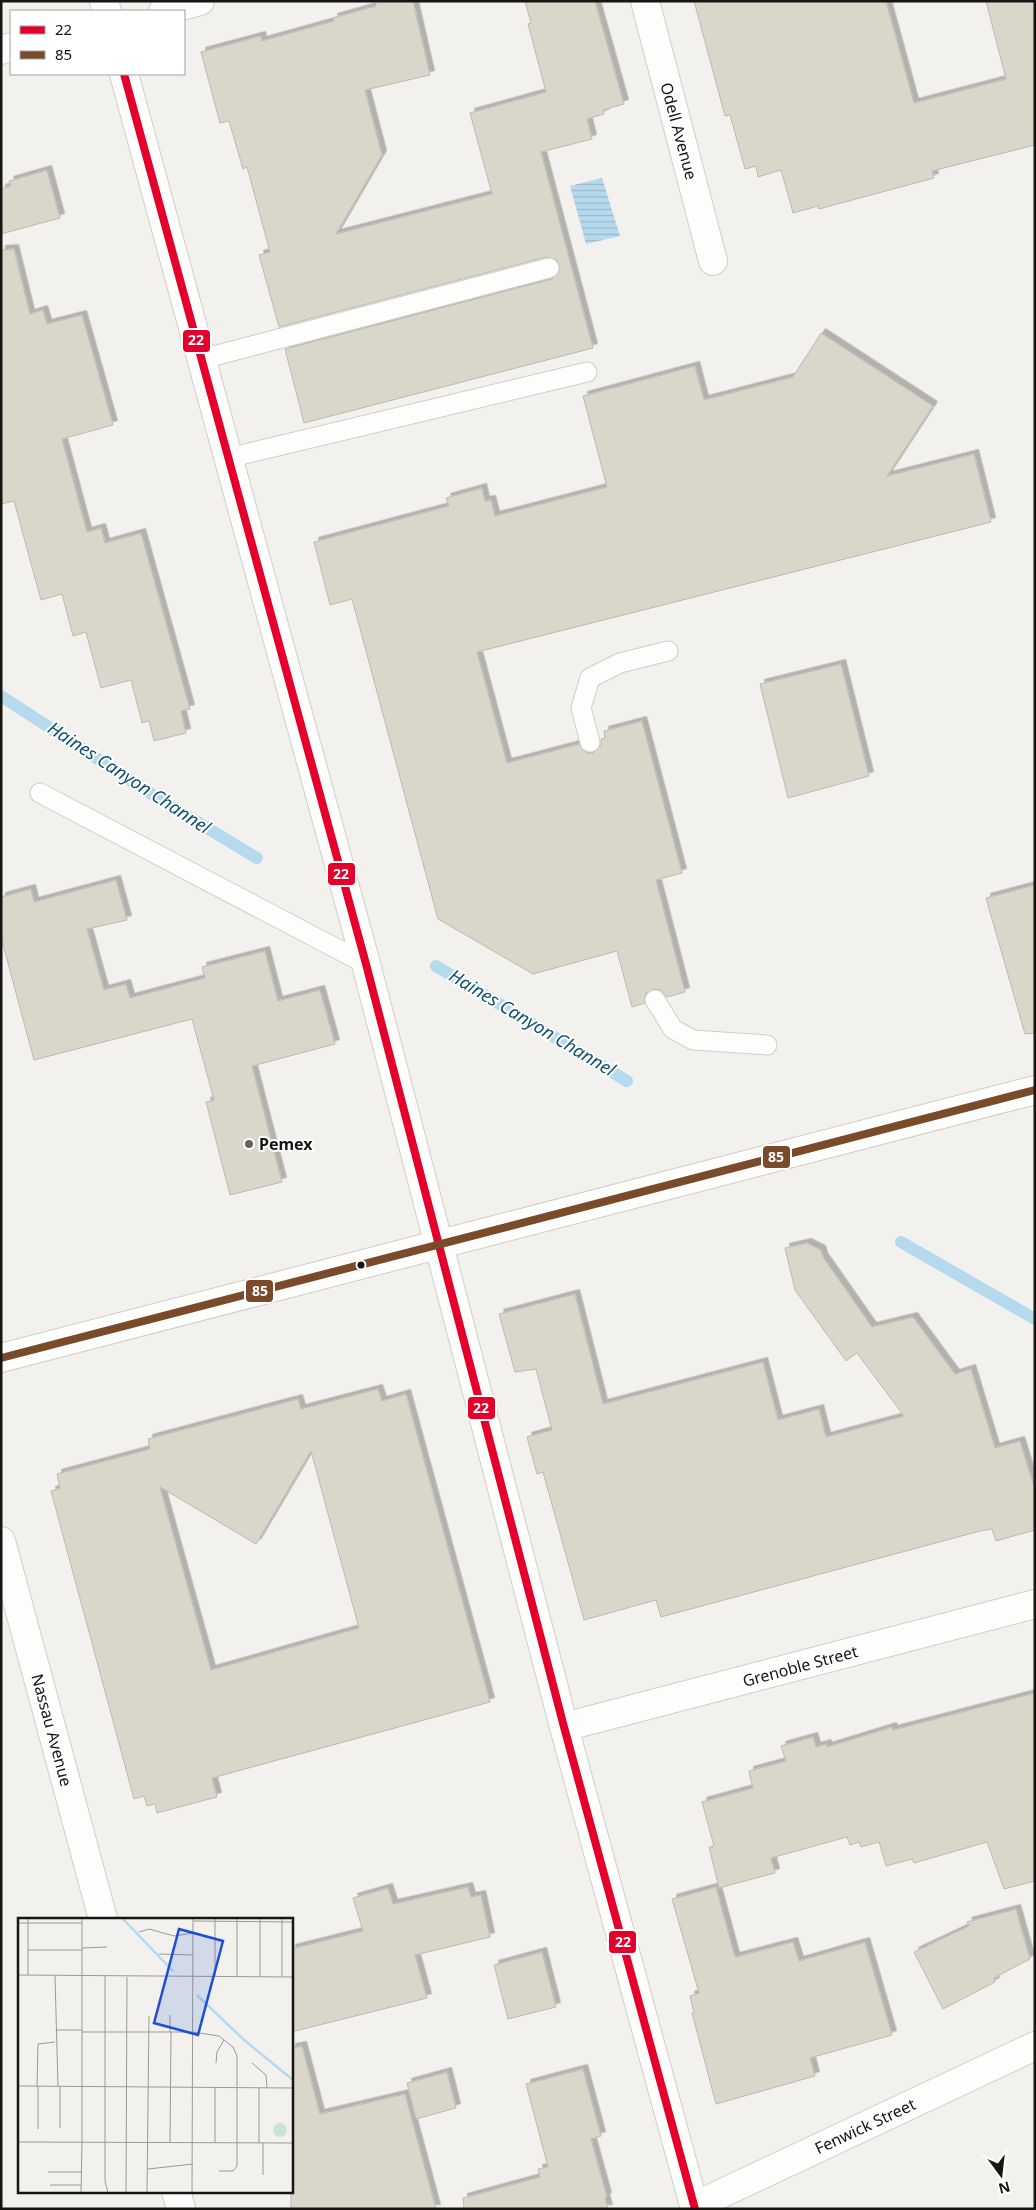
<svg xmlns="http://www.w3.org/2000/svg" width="1036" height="2210" viewBox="0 0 1036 2210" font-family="'Noto Sans',sans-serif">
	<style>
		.water { fill: url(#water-rules) }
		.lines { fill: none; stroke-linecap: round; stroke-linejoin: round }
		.stream { stroke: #b5d9ed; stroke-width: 12 }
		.building { fill: #dbd6ca; stroke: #bbb9b6; fill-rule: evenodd; filter: url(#shadow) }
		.service-casing { stroke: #d0cecb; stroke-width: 21 }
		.minor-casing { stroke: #d0cecb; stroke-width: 30 }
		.tertiary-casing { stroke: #d0cecb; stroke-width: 30 }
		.primary-casing { stroke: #d0cecb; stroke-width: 30 }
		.service { stroke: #fdfdfc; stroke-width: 19 }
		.minor { stroke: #fdfdfc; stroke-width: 28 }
		.tertiary { stroke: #fdfdfc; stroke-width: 28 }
		.primary { stroke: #fdfdfc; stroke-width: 28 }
		.bus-1-casing { stroke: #fff; stroke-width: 11 }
		.bus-2-casing { stroke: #fff; stroke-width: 11 }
		.bus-1 { stroke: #e4002b; stroke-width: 8 }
		.bus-2 { stroke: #7a4b2a; stroke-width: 8 }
		.poi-dot { fill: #63625f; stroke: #fff; stroke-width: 2 }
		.bus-dot { fill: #161512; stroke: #fff; stroke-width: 2 }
		.labels { text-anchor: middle; stroke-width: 4; stroke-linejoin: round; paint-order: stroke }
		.street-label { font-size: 16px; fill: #161512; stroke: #fff }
		.poi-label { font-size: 16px; font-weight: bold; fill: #161512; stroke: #fff; text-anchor: start }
		.water-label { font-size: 18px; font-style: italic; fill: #0f516f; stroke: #fff }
		.inset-river { fill: none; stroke: #b5d9ed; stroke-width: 2.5 }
		.inset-road { fill: none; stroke: #9b9995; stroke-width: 1 }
		.view { fill: #1d4ed8; fill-opacity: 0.15; stroke: #1d4ed8; stroke-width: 2.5 }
		.inset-edge { fill: none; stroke: #161512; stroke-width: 2.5 }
		.line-badge { stroke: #fff; stroke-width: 2 }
		.badge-label { font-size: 14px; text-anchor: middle; font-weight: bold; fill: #fff }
	</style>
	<defs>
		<pattern id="water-rules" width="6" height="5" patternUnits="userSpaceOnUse" patternTransform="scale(1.25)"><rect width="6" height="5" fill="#b5d9ed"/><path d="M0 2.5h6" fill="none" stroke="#9bb9ca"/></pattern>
		<filter id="shadow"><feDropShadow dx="4.5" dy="-4.5" stdDeviation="0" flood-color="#0004"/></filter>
	</defs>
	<rect width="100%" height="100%" fill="#f3f1ed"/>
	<polygon class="water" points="602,178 620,236 586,244 570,186"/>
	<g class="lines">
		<g class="stream">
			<polyline points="1,696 156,797 257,858"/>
			<polyline points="436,966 627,1081"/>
			<polyline points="901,1242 1035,1319"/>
		</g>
	</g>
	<g class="building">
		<polygon points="375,1 413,1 430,75 365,90 382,155 336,234 492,194 470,113 546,92 528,24 531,23 525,1 595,1 624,104 603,110 604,114 587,119 592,139 541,152 593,348 304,423 285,349 552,279 560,270 557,260 546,257 279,327 259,255 270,252 247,167 243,169 229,121 220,123 201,52 261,36 262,41 334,21 333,18 376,6"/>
		<polygon points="694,1 886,1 914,103 1006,79 986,1 1035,1 1035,145 932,171 934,178 819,209 818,206 793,213 781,170 758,177 756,166 745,169 730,115 725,116"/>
		<polygon points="47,170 60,218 1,234 1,189 11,186 9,181"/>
		<polygon points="14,249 30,314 43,310 47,324 82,315 113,425 62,439 87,532 101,528 105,543 141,533 190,709 181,711 186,733 154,741 149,721 142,723 131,680 101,688 86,632 73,636 62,594 41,600 14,501 1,504 1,250"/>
		<polygon points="821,333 933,406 887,476 974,454 991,522 477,652 507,763 579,744 587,753 593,753 601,745 601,739 605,738 604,731 642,721 682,873 656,880 685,992 667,997 661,990 654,989 645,994 645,1003 632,1007 617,951 533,974 438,919 352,599 330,605 314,542 449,506 446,498 482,488 485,501 491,500 495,516 607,487 583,396 695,366 704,400 793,377"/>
		<polygon points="841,664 869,776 788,798 760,684"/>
		<polygon points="116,880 127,920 87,929 104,990 126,984 130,998 205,978 202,967 265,951 278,1001 320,990 335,1044 252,1066 282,1182 230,1195 206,1102 214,1100 192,1019 34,1060 1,937 1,897 31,889 34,902"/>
		<polygon points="1035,885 1035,1033 1025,1034 986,898"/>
		<polygon points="807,1243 821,1250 823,1257 872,1327 913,1317 955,1374 971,1369 995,1448 1020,1441 1035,1490 1035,1530 996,1541 992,1529 980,1531 661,1617 656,1600 584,1620 543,1472 537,1474 527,1437 552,1430 536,1369 515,1372 499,1314 575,1294 603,1404 763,1362 778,1420 819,1409 826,1437 904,1416 857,1353 846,1361 795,1290 785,1248"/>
		<path d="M 378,1389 L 382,1401 L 406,1394 L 490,1702 L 212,1778 L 217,1797 L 157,1813 L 155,1804 L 147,1806 L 144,1796 L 134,1799 L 51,1491 L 60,1488 L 57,1474 L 150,1449 L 148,1439 L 298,1399 L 301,1409 ZM 311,1451 L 359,1628 L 211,1670 L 160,1487 L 256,1544 Z"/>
		<polygon points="1035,1693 1035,1881 1004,1889 987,1842 914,1863 912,1859 886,1866 879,1842 861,1847 859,1842 850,1845 847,1837 771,1858 775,1873 719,1888 709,1847 714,1846 702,1802 753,1788 749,1771 786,1761 781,1746 813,1737 816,1747 827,1744 827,1747 892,1727 893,1730"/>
		<polygon points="468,1887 471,1897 481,1895 490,1937 415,1955 427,1998 291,2032 291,1949 363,1931 353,1898 388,1888 393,1904"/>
		<polygon points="716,1887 735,1957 793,1942 799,1961 865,1942 892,2035 810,2058 815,2076 716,2104 692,2013 694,2013 690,1996 699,1993 672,1899"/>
		<polygon points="1016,1909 1030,1959 994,1978 995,1982 943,2009 914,1952 969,1926 967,1922"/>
		<polygon points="542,1952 556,2007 508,2019 494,1965"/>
		<polygon points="302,2046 320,2114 405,2094 436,2209 291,2209 291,2048"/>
		<polygon points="583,2069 601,2136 591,2139 607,2197 605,2198 608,2209 464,2209 463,2198 540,2177 538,2169 548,2167 526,2084"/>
		<polygon points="447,2072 456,2108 416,2119 407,2083"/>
	</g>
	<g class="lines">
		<defs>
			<g id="service">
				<polyline points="202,359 549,268"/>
				<polyline points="228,458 587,372"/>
				<polyline points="590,742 581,708 590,678 620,663 668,651"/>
				<polyline points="40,793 366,964"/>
				<polyline points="655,1000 673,1029 693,1040 767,1045"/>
			</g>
			<g id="minor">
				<polyline points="645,1 713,261"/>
				<polyline points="163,11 200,1"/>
				<polyline points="1,50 11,47"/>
				<polyline points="1,1541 103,1919"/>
				<polyline points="564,1727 1035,1604"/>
				<polyline points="176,2191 181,2209"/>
				<polyline points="695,2206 1035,2046"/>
			</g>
			<g id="tertiary">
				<polyline points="104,1 107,11"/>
				<polyline points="124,74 366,964 564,1727 695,2209"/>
			</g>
			<polyline id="primary" points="1,1358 1035,1090"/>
		</defs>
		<use href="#service" class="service-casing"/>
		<use href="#minor" class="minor-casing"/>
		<use href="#tertiary" class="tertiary-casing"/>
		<use href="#primary" class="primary-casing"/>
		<use href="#service" class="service"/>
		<use href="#minor" class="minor"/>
		<use href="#tertiary" class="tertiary"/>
		<use href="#primary" class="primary"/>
		<defs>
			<polyline id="bus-1" points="124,74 366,964 564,1727 695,2209"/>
			<polyline id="bus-2" points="1,1358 1035,1090"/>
		</defs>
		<use href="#bus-1" class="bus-1-casing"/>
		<use href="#bus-2" class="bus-2-casing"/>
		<use href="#bus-1" class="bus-1"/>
		<use href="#bus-2" class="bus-2"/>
	</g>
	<circle class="poi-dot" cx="249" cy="1144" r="5"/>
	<circle class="bus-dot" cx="361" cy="1265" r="4.5"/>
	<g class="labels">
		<g class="street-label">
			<text transform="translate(679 131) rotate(75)" y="6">Odell Avenue</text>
			<text transform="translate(800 1666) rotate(-15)" y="6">Grenoble Street</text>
			<text transform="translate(52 1730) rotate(75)" y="6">Nassau Avenue</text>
			<text transform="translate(865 2126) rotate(-25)" y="6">Fenwick Street</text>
		</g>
		<g class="poi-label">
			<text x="259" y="1150">Pemex</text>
		</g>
		<g class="water-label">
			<text transform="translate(129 778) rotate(33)" y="6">Haines Canyon Channel</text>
			<text transform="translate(532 1023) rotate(31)" y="6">Haines Canyon Channel</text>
		</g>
	</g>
	<g transform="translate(18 1918)">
		<rect width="275" height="275" fill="#f3f1ed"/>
		<path d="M255 212a7 7 0 1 1 14 0a7 7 0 1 1-14 0Z" fill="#c8e4d3"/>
		<path class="inset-river" d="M 104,0 L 155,53M 179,77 L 225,121 L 275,162"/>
		<path class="inset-road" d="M 197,0 L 197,59M 219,0 L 219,59M 242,0 L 242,59M 264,0 L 264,59M 175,3 L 275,4M 0,5 L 64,5M 121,14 L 131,11 L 156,18 L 175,15M 64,30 L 89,29M 10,32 L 64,32M 141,36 L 175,37M 0,57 L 275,59M 10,57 L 10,0M 37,58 L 40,168M 87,58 L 87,263 L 90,275M 38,112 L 64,112M 64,114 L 175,114M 152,114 L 152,97M 175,114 L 201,118 L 215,129 L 219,138 L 219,248 L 215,253 L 201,253M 198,145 L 199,134 L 206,122M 234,145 L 248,157 L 249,170M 0,168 L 275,170M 19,168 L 20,126 L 37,124M 64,168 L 64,0M 197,169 L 197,225M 42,210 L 42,168M 20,211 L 20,168M 0,224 L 275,225M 64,224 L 64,168M 152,225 L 153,114M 241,225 L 241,170M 245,225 L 245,257M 130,251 L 175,246M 30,254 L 64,254M 32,267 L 63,267M 63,275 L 64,224M 108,275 L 109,59M 129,275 L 131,98M 174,275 L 175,0"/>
		<path class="view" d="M 161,11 L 205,23 L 180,117 L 136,105 Z"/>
		<rect width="275" height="275" class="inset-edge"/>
	</g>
	<g class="line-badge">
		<rect x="182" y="329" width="29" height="24" rx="5" fill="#e4002b"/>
		<rect x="327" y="862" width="29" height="24" rx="5" fill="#e4002b"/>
		<rect x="762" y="1145" width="29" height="24" rx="5" fill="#7a4b2a"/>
		<rect x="245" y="1279" width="29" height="24" rx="5" fill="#7a4b2a"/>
		<rect x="467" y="1396" width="29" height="24" rx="5" fill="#e4002b"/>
		<rect x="608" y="1930" width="29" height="24" rx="5" fill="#e4002b"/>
	</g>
	<g class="badge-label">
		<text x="196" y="345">22</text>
		<text x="341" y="879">22</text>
		<text x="776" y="1162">85</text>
		<text x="260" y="1296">85</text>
		<text x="481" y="1413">22</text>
		<text x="623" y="1947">22</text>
	</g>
	<rect width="1036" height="2210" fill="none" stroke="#161512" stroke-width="5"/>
	<rect x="10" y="10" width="175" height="65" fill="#ffffff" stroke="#a2a1a0"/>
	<rect x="20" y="26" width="25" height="8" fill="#e4002b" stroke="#a2a1a0"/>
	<text x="55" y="35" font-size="15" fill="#161512">22</text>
	<rect x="20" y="51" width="25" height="8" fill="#7a4b2a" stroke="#a2a1a0"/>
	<text x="55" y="60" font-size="15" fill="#161512">85</text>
	<g transform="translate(1001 2175) rotate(165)" stroke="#ffffff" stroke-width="4" paint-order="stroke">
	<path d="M0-4L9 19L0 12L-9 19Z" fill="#161512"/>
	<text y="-8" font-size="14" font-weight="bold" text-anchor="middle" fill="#161512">N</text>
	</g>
</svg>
